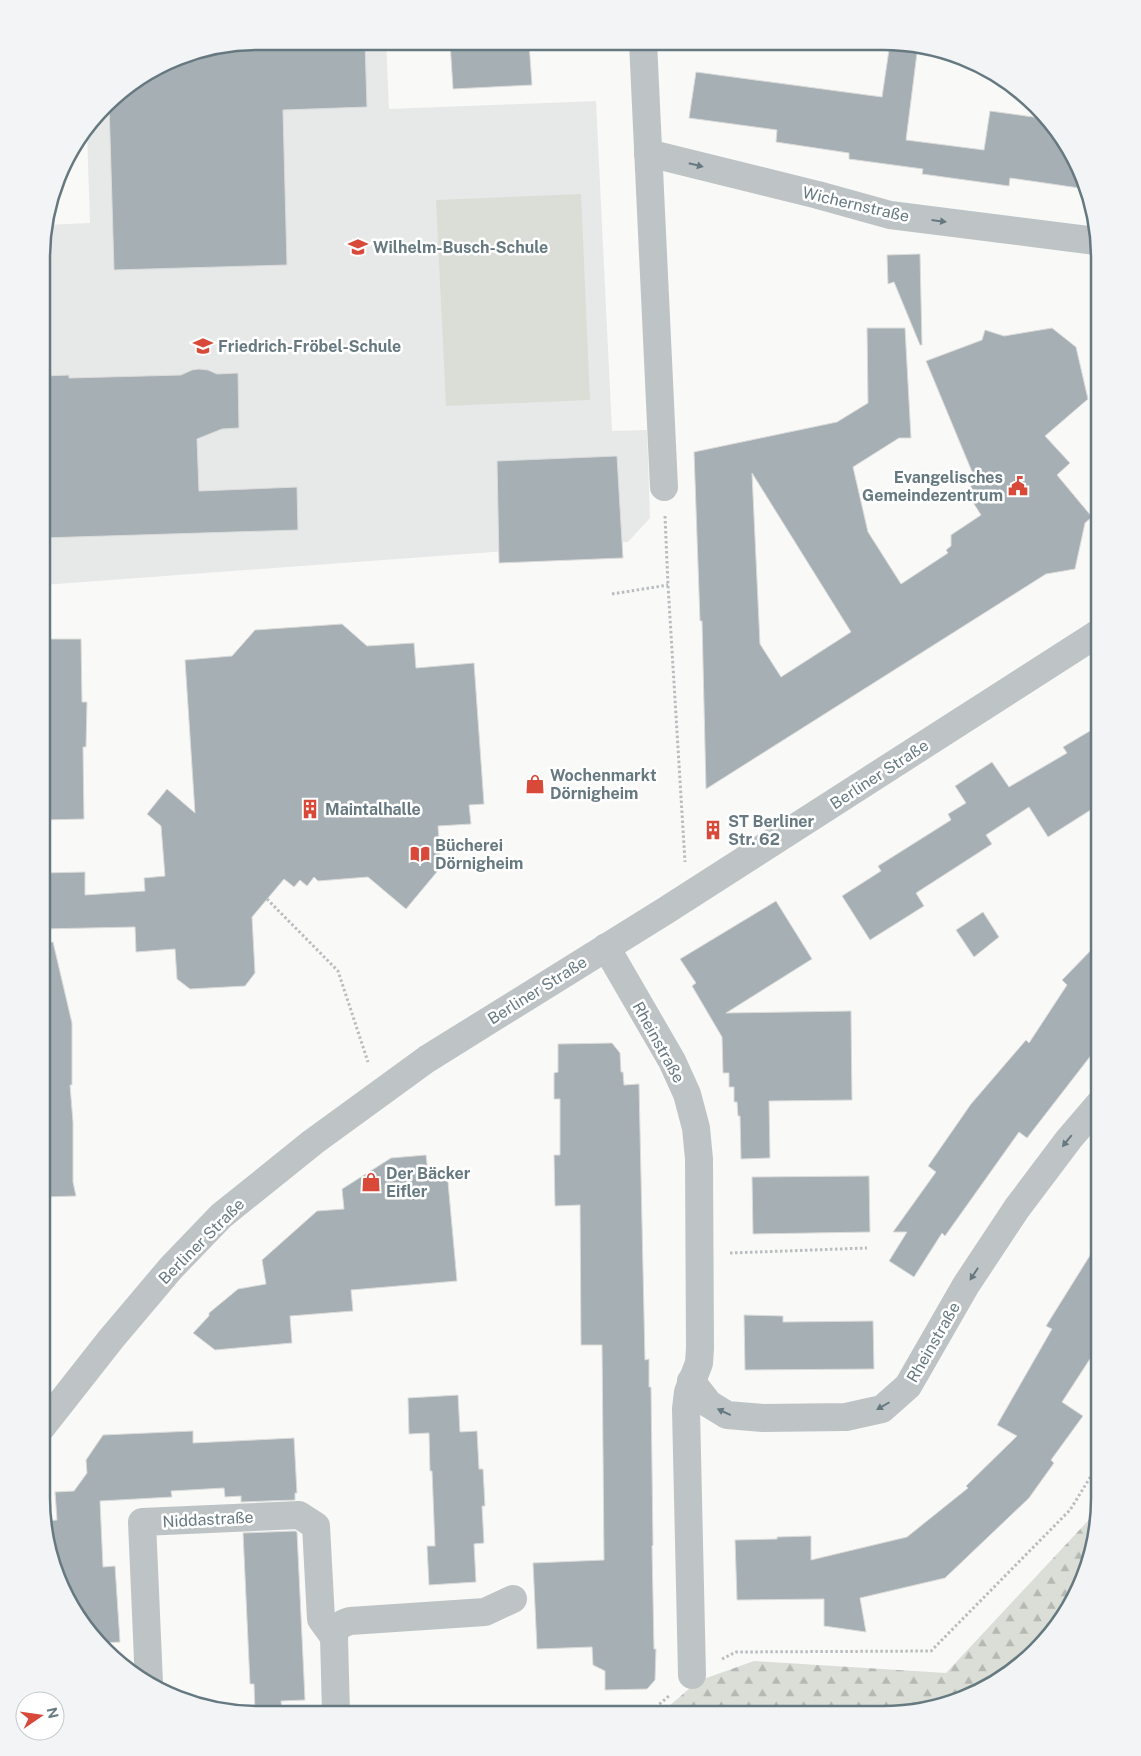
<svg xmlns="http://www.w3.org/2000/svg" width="1141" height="1756" viewBox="0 0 1141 1756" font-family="'Public Sans',sans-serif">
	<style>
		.built { fill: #e7e9e8 }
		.green { fill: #daded7 }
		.forest { fill: url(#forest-firs) }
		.building { fill: #a6b0b4; stroke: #dbdbda; fill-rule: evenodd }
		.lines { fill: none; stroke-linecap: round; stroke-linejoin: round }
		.path { stroke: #b9bdbf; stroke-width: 3; stroke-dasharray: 2.5 2.5; stroke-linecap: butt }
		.minor { stroke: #bec4c6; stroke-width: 28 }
		.tertiary { stroke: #bec4c6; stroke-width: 28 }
		.oneway { fill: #667980 }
		.labels { text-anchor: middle; stroke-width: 5; stroke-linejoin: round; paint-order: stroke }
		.street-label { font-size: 16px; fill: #667980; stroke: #fff }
		.poi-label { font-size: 16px; font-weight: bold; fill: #667980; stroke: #fff; text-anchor: start }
		.rim { fill: none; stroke: #667980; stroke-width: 2.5 }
	</style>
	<defs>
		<pattern id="forest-firs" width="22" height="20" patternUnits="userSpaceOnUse" patternTransform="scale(1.25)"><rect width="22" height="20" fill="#daded7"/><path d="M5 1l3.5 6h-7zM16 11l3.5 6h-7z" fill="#b5b9b4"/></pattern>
	</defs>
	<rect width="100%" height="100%" fill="#f9f9f8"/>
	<polygon class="built" points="258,41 386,42 389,109 596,101 612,431 647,430 650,518 628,542 43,585 43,230 45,225 90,223 87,132 115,95 175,58"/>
	<polygon class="green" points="581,194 590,400 446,406 436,200"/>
	<polygon class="forest" points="1099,1509 1088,1568 1063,1619 1026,1661 966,1698 883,1715 660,1714 698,1681 754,1661 946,1673"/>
	<g class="building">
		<polygon points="258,41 365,42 367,107 283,110 287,265 114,270 109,103 115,95 175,58"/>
		<polygon points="450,42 508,42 508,44 529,43 532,85 453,89"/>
		<polygon points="890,43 911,43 918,45 906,140 984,150 990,111 1048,119 1055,126 1083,175 1086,189 1010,178 1009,186 922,174 923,169 849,159 849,153 776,142 777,130 689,118 696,72 882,97"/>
		<polygon points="920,254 922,345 920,345 894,282 888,284 887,255"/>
		<path d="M 867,328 L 905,328 L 911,438 L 899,438 L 853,467 L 868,532 L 901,584 L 948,553 L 946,550 L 951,546 L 951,535 L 981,515 L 967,493 L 975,479 L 926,361 L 982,340 L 985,330 L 1004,336 L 1052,328 L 1076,347 L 1088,399 L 1045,436 L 1070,463 L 1057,475 L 1092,517 L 1085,523 L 1075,569 L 1046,574 L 706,789 L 702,621 L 700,621 L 694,452 L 837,422 L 868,403 ZM 752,473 L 851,632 L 781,677 L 760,644 Z"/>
		<polygon points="199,369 208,370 217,374 238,373 239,428 222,429 197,439 199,491 297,487 298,530 43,538 43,376 69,375 69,378 181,375 192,370"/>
		<polygon points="617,456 623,558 499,563 497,461"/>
		<polygon points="342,624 367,646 414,643 416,668 474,663 484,804 469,805 471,824 438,826 441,867 406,909 368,877 318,881 314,877 307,886 300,880 294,887 284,879 252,917 255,973 245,986 190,989 177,979 175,949 136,952 135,927 42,929 42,873 85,872 85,895 145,891 144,878 165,876 161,826 147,814 167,789 195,813 185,660 232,656 255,630"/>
		<polygon points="42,639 81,639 82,702 87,702 86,747 83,747 84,819 42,820"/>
		<polygon points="1100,725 1100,804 1048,837 1029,807 986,835 992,844 916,893 924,906 870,940 842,896 881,871 878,866 951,820 948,814 966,803 955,786 992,762 1009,787 1067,753 1063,747"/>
		<polygon points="776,901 812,959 726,1013 851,1011 852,1100 769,1101 770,1158 741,1159 740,1116 738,1116 737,1102 734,1102 734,1087 729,1087 729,1073 723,1073 722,1037 692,986 696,983 680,959"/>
		<polygon points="983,912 999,937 974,957 956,930"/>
		<polygon points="53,942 72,1023 72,1085 70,1085 73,1122 73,1182 76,1196 42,1197 42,943"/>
		<polygon points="1099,942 1099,1045 1027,1138 1019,1132 945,1236 942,1233 914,1277 889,1261 907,1232 893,1232 936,1172 928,1166 971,1104 1026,1040 1029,1043 1067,985 1062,980"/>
		<polygon points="612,1043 620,1053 621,1072 623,1072 624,1085 639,1084 645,1360 649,1359 649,1387 651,1387 653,1545 652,1546 654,1649 656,1649 655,1680 647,1689 605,1690 605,1671 593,1665 592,1647 537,1649 533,1563 604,1560 602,1345 581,1345 580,1205 555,1206 554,1155 560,1155 560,1099 554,1099 554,1073 558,1072 558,1044"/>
		<polygon points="426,1155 428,1172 447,1171 457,1281 351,1290 353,1311 290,1316 292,1343 215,1350 193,1333 209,1316 209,1313 238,1289 266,1284 262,1260 317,1211 344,1209 342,1189 391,1158"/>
		<polygon points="869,1176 870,1232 753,1234 752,1177"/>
		<polygon points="1099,1241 1099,1345 1062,1402 1083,1416 1051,1460 1054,1463 1029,1498 945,1578 860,1598 866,1632 824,1626 824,1599 737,1600 735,1540 777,1539 777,1537 811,1536 811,1560 907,1537 968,1488 966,1486 1017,1436 997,1425 1052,1329 1046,1326"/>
		<polygon points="744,1315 783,1316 783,1322 873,1321 874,1369 745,1370"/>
		<polygon points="458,1395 460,1432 477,1431 479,1469 483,1469 485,1506 482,1506 484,1543 474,1544 476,1582 429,1585 427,1546 435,1546 432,1471 430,1471 429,1433 409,1434 408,1398"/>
		<polygon points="193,1431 193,1443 294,1438 297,1493 295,1493 295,1500 241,1502 241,1496 225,1497 224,1488 171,1491 172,1497 100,1501 103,1567 115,1566 120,1642 99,1643 86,1630 58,1581 46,1521 57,1520 55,1492 74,1491 87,1473 86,1460 103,1435"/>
		<polygon points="295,1531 297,1532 305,1700 281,1701 282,1713 255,1713 254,1684 250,1684 243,1533"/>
	</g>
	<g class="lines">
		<g class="path">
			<polyline points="665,516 668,585 685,862"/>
			<polyline points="612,594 668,585"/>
			<polyline points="267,899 338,971 368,1062"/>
			<polyline points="730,1253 867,1248"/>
			<polyline points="722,1659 736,1652 931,1651 1070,1510 1099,1463"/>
			<polyline points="648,1714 670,1695"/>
		</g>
		<g class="minor">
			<polyline points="643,42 664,487"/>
			<polyline points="648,153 818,195 890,215 1096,241"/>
			<polyline points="606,947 672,1061 687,1094 696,1128 699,1159 700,1348 699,1363 688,1392 686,1409 692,1675"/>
			<polyline points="691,1381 709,1404 727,1415 763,1418 846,1417 882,1409 908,1386 966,1285 1017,1208 1069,1139 1099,1104"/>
			<polyline points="149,1683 142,1522 299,1515 316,1526 321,1619 334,1637"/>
			<path d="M 336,1713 L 334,1637 C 336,1627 340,1624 350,1621 L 485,1612 L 513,1599"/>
		</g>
		<polyline class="tertiary" points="41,1428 111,1339 171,1268 221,1216 313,1142 427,1059 665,911 1100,632"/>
	</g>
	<defs><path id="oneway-solid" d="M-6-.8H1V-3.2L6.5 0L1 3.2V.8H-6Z" transform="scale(1.25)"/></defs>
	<g class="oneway">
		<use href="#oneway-solid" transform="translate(696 165) rotate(14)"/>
		<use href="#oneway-solid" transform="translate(939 221) rotate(7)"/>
		<use href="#oneway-solid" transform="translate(1067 1141) rotate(129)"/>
		<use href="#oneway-solid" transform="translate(974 1274) rotate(123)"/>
		<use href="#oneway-solid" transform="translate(883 1406) rotate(150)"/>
		<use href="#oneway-solid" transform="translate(724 1412) rotate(-155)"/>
	</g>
	<defs>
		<symbol id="school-bare" viewBox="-9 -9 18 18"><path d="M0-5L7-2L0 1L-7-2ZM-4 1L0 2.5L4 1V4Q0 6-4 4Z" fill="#d84939" stroke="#fff" stroke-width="2.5" paint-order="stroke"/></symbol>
		<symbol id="civic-bare" viewBox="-9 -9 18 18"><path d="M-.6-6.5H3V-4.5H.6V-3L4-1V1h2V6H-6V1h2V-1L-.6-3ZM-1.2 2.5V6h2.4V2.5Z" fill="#d84939" stroke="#fff" stroke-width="2.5" paint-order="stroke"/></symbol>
		<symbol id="shop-bare" viewBox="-9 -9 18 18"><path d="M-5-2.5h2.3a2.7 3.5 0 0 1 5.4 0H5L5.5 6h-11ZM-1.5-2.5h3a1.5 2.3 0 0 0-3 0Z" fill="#d84939" stroke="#fff" stroke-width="2.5" paint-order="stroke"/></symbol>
		<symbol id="building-bare" viewBox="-9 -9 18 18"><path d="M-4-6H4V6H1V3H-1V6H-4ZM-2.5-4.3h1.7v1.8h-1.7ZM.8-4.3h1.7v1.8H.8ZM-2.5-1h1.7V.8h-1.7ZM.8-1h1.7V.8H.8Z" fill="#d84939" stroke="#fff" stroke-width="2.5" paint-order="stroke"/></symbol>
		<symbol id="library-bare" viewBox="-9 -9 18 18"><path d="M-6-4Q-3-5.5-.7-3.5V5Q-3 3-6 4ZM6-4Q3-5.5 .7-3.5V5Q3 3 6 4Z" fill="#d84939" stroke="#fff" stroke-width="2.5" paint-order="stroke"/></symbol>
	</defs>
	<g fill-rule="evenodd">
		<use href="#school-bare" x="344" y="233" width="28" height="28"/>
		<use href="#school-bare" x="189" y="332" width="28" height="28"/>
		<use href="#civic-bare" x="1004" y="472" width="28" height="28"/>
		<use href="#shop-bare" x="521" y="770" width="28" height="28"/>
		<use href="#building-bare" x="296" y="795" width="28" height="28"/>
		<use href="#building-bare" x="699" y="816" width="28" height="28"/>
		<use href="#library-bare" x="406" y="840" width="28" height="28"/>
		<use href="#shop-bare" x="357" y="1168" width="28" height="28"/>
	</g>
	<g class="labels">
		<g class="street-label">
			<text transform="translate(856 204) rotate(13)" y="6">Wichernstraße</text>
			<text transform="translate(879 774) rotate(-33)" y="6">Berliner Straße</text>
			<text transform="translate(537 990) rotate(-32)" y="6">Berliner Straße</text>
			<text transform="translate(659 1042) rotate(61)" y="6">Rheinstraße</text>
			<text transform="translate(201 1241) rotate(-45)" y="6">Berliner Straße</text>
			<text transform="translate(933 1342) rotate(-60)" y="6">Rheinstraße</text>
			<text transform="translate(208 1519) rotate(-3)" y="6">Niddastraße</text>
		</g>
		<g class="poi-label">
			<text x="373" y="253">Wilhelm-Busch-Schule</text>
			<text x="218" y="352">Friedrich-Fröbel-Schule</text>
			<text x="1003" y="483" text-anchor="end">Evangelisches<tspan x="1003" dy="18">Gemeindezentrum</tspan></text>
			<text x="550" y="781">Wochenmarkt<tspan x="550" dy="18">Dörnigheim</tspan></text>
			<text x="325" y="815">Maintalhalle</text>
			<text x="728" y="827">ST Berliner<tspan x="728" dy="18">Str. 62</tspan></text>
			<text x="435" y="851">Bücherei<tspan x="435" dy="18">Dörnigheim</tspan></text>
			<text x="386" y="1179">Der Bäcker<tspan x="386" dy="18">Eifler</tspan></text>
		</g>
	</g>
	<path d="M0 0H1141V1756H0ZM258 50H883A208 208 0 0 1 1091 258V1498A208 208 0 0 1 883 1706H258A208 208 0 0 1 50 1498V258A208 208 0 0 1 258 50Z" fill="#f3f4f5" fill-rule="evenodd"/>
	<path class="rim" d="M258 50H883A208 208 0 0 1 1091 258V1498A208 208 0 0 1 883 1706H258A208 208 0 0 1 50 1498V258A208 208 0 0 1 258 50Z"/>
	<g transform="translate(40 1716) rotate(77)"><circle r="24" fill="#ffffff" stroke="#c2c9cc"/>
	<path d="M0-4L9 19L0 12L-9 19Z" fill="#d84939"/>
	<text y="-8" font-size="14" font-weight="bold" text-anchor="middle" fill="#667980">N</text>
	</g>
</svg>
